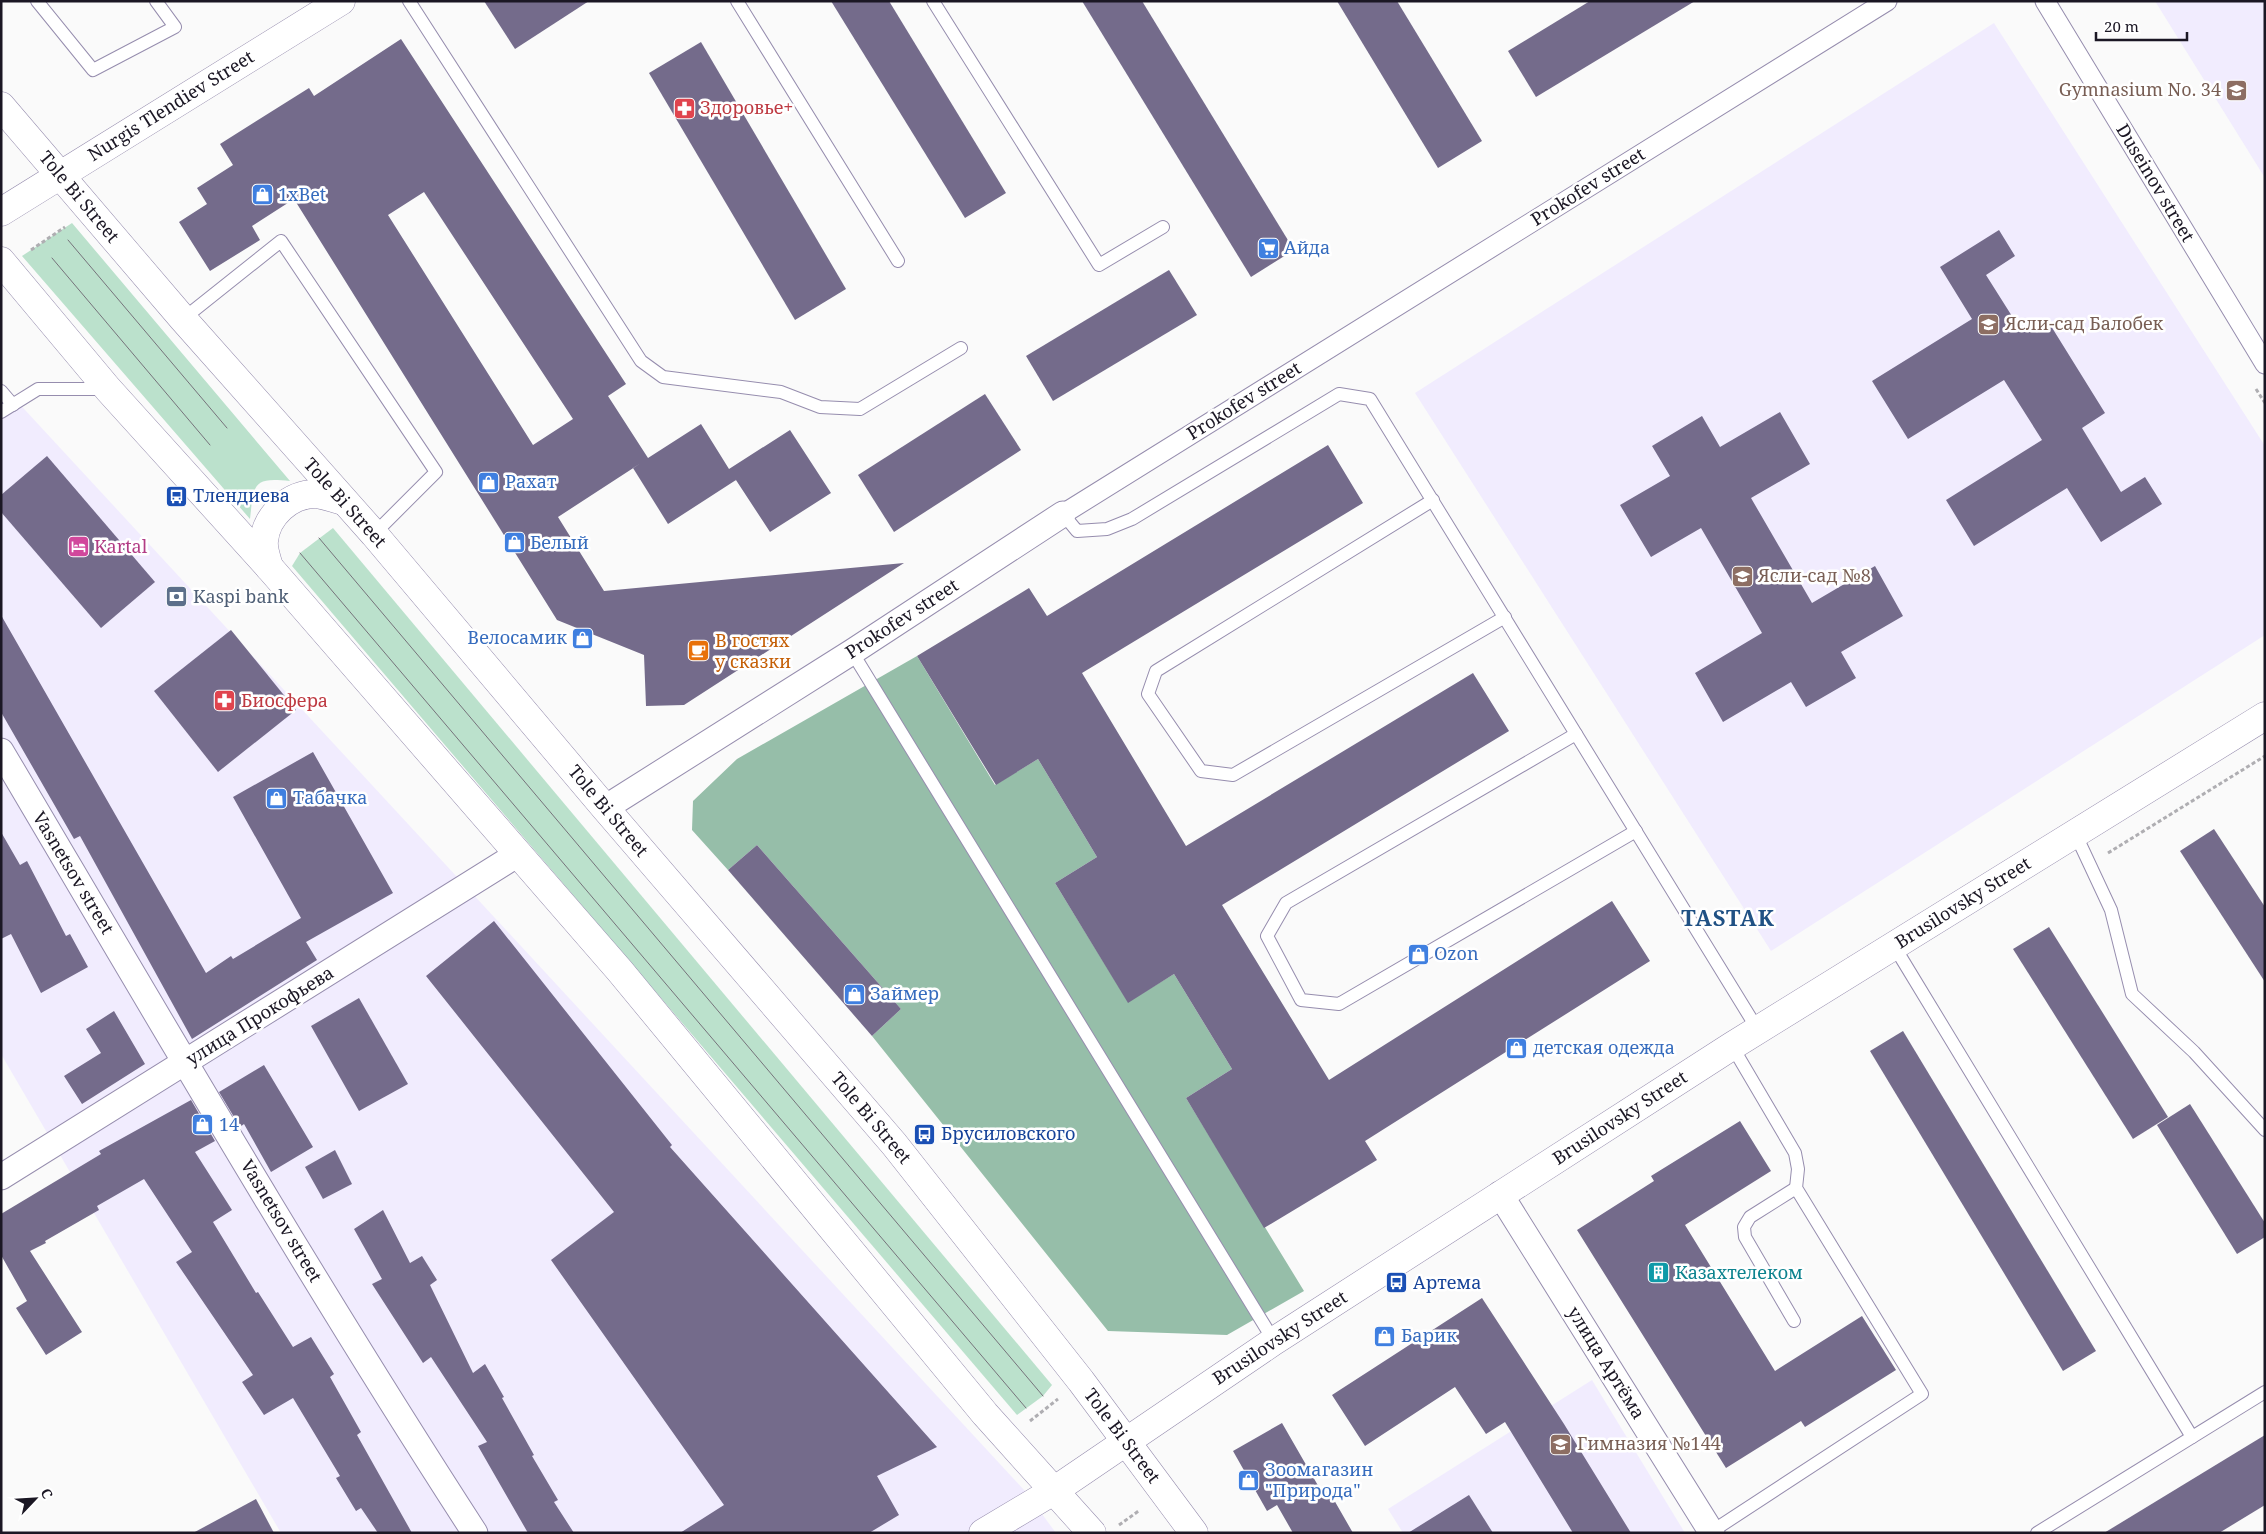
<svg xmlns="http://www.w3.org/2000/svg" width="2266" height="1534" viewBox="0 0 2266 1534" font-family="'Noto Serif',serif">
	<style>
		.built { fill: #f1ecfe }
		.green { fill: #bbe1cc }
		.forest { fill: #96bea9 }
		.building { fill: #746b8b; fill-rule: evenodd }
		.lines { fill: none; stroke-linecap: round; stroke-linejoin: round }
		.service-casing { stroke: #968dae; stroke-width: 14 }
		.pedestrian-casing { stroke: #968dae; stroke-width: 21 }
		.minor-casing { stroke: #968dae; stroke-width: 27 }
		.tertiary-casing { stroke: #968dae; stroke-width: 29 }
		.secondary-casing { stroke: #968dae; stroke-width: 29 }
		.path { stroke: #afaeb2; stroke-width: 3; stroke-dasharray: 4 2.5; stroke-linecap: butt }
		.service { stroke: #fff; stroke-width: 12 }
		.pedestrian { stroke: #fff; stroke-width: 19 }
		.minor { stroke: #fff; stroke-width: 25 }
		.tertiary { stroke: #fff; stroke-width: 28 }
		.secondary { stroke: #fff; stroke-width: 28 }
		.tram { stroke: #76737b; stroke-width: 1 }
		.labels { text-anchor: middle; stroke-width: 5; stroke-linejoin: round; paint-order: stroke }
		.education-label { font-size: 18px; fill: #785e54; stroke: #fff; text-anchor: start }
		.street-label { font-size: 18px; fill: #1b1724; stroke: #fff }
		.health-label { font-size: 18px; fill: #be3a42; stroke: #fff; text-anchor: start }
		.shop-label { font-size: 18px; fill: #366cbe; stroke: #fff; text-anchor: start }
		.transit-label { font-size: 18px; fill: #164399; stroke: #fff; text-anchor: start }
		.hotel-label { font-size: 18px; fill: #b23c85; stroke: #fff; text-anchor: start }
		.service-label { font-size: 18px; fill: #4e5e75; stroke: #fff; text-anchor: start }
		.food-label { font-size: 18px; fill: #c56008; stroke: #fff; text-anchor: start }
		.culture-label { font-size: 18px; fill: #0d838f; stroke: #fff; text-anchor: start }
		.district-label { font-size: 22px; font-weight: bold; letter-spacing: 1px; fill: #205184; stroke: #fff }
	</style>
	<rect width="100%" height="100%" fill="#fafafa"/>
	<g class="built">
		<polygon points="2155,1 2265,1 2265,178"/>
		<polygon points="1994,23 2265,446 2265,635 1771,951 1415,393"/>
		<polygon points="1,384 1025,1491 1056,1533 281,1533 1,1054"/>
		<polygon points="1592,1380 1685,1533 1403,1533 1388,1509"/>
	</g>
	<g class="green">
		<path d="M 72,223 L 290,481 C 253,477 254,483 250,519 L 22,256 Z"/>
		<polygon points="333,528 1052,1385 1043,1396 1017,1415 292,566 300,553"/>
	</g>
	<polygon class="forest" points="917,656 995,785 1038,759 1097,857 1055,883 1128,1002 1174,974 1232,1069 1186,1098 1304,1291 1227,1335 1108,1331 872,1036 901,1009 757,845 728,870 692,830 693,801 737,759"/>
	<g class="building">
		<polygon points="484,1 589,1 515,49"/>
		<polygon points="831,1 889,1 1006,193 965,218"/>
		<polygon points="1082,1 1142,1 1294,250 1251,277"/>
		<polygon points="1337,1 1397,1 1482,141 1438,168"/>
		<polygon points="1590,1 1695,1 1536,97 1508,51"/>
		<path d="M 401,39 L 626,384 L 608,396 L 648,458 L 701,424 L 729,469 L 790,430 L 831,493 L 770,532 L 734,477 L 736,480 L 668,524 L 633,468 L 641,463 L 558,517 L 604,591 L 904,563 L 684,705 L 646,706 L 644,655 L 557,620 L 294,199 L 252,226 L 260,240 L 210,271 L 179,222 L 207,204 L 197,188 L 233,165 L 220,144 L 309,88 L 314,96 ZM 424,192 L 573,419 L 533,445 L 388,215 Z"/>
		<polygon points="701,42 846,289 795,320 649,73"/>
		<polygon points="1999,230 2015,256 1986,275 2022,332 2046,318 2105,413 2082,428 2121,492 2145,477 2162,504 2101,542 2067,488 1974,546 1946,500 2042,440 2004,380 1908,439 1872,381 1972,319 1940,267"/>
		<polygon points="1169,270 1197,315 1053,401 1026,356"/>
		<polygon points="985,394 1021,450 894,532 858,475"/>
		<polygon points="1780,412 1810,464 1751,498 1812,603 1875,566 1903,616 1841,652 1856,678 1806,707 1791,682 1723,722 1695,673 1762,633 1701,528 1651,557 1620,505 1670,476 1652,446 1702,416 1720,447"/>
		<polygon points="1328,445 1363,503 1082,673 1186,846 1473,673 1509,731 1222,905 1329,1080 1612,901 1650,961 1365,1141 1377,1160 1264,1228 1186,1098 1232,1069 1174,974 1128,1003 1055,883 1097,857 1038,759 996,785 917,656 1029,588 1047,616"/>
		<polygon points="47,456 155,582 101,628 1,512 1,495"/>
		<polygon points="1,615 206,973 231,956 233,959 301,918 233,797 313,752 393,893 306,942 317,960 192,1039 80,836 74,839 1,712"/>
		<polygon points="231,630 296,710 218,772 154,691"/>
		<polygon points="2214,829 2265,907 2265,982 2180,851"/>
		<polygon points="1,832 20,865 27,861 66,936 70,934 88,967 41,993 11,934 1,939"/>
		<polygon points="757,845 901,1009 872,1036 728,870"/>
		<polygon points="494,921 672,1145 670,1147 937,1447 877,1476 899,1515 869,1533 680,1533 724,1505 551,1260 614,1212 426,976"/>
		<polygon points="2049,927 2168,1117 2133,1139 2013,949"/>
		<polygon points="359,998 408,1084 359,1111 311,1026"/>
		<polygon points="114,1011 145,1064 82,1104 64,1076 101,1053 86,1029"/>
		<polygon points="1903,1031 2096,1351 2063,1371 1870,1051"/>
		<polygon points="264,1065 313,1147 271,1172 244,1124 240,1127 219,1092"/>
		<polygon points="191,1100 215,1141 195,1152 232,1210 213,1222 256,1293 258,1292 293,1347 311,1337 334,1374 330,1377 361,1432 357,1435 412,1533 378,1533 361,1508 356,1511 336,1478 340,1476 293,1398 264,1415 242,1382 253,1375 176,1262 192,1252 144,1179 97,1206 99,1210 45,1241 46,1243 30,1251 82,1332 46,1355 16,1308 27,1301 1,1255 1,1214 101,1154 99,1151"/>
		<polygon points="2190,1104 2265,1223 2265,1237 2237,1254 2157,1125"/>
		<polygon points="1740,1121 1771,1171 1685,1225 1775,1371 1862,1316 1896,1370 1805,1427 1801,1421 1726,1468 1577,1230 1654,1181 1651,1176"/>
		<polygon points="335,1150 352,1184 323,1199 305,1167"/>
		<polygon points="383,1210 410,1263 422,1256 437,1280 430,1285 473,1373 485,1364 504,1397 502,1398 534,1455 532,1456 558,1500 554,1502 574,1533 528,1533 478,1446 487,1442 431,1357 423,1363 372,1284 382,1279 354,1229"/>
		<polygon points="1482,1298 1564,1424 1631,1533 1573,1533 1505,1422 1486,1434 1455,1387 1365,1446 1332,1395"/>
		<polygon points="1282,1423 1320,1489 1326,1486 1353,1533 1293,1533 1277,1505 1267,1511 1233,1451"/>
		<polygon points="2265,1435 2265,1505 2219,1533 2104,1533"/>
		<polygon points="1469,1495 1493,1533 1408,1533"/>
		<polygon points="256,1499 274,1533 193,1533"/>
	</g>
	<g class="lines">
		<defs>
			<g id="service">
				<polyline points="37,1 93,70 175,27 156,1"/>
				<polyline points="409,1 641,361 663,377 781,392 820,407 860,409 961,348"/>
				<polyline points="737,1 898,261"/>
				<polyline points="933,1 1099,265 1163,227"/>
				<polyline points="183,319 281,241 436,472 374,534"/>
				<polyline points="1,391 13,405"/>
				<polyline points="1,412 38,389 107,389"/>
				<polyline points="1433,500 1156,671 1148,694 1201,771 1233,775 1505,617"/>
				<polyline points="1063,514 1077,531 1107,529 1132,519 1339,394 1370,399 1758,1030"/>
				<polyline points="852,652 1274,1341"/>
				<polyline points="1576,734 1286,903 1267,936 1301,1000 1339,1004 1636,831"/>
				<polyline points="2075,833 2111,910 2132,994 2194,1052 2265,1130"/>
				<polyline points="1894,946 2192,1437"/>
				<polyline points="1794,1321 1745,1237 1744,1227 1750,1217 1796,1188"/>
				<polyline points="1711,1532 1922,1394 1796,1188 1798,1169 1795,1153 1732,1046"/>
				<polyline points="2037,1533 2265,1392"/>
			</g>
			<g id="pedestrian">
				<polyline points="2045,1 2265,364"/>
				<polyline points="1063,514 1887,1"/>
			</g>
			<g id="minor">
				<path d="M 1,751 C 156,1013 309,1277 475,1533"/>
				<polyline points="605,808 852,652 1063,514"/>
				<polyline points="1,1177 518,854"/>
				<polyline points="1500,1194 1712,1533"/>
			</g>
			<g id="tertiary">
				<polyline points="1,212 341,1"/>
				<polyline points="983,1533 1055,1490 1274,1341 1732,1046 2265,716"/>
			</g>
			<g id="secondary">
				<polyline points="1,106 183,319 374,534 605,808 894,1144 1081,1381 1194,1533"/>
				<polyline points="1,261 108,389 269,567 620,971 985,1414 1092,1533"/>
				<path d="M 269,567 C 267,559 263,549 264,541 C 266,516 290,493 317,494 C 325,495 335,499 343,501"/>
			</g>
		</defs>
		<use href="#service" class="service-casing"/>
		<use href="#pedestrian" class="pedestrian-casing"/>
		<use href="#minor" class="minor-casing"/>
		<use href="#tertiary" class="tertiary-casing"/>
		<use href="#secondary" class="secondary-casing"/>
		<g class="path">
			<polyline points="31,250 65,227"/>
			<polyline points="2256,389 2265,403"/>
			<polyline points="2108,853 2265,756"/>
			<polyline points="1030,1421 1058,1399"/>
			<polyline points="1119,1525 1140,1510"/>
		</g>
		<use href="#service" class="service"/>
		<use href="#pedestrian" class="pedestrian"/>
		<use href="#minor" class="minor"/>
		<use href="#tertiary" class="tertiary"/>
		<use href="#secondary" class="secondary"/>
		<g class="tram">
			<polyline points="68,240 227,428"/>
			<polyline points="52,258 210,445"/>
			<polyline points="319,538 1043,1396"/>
			<polyline points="300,553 1026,1408"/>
		</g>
	</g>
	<defs>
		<symbol id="school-square" viewBox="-11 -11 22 22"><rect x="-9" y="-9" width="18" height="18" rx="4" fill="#8d6e63" stroke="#fff"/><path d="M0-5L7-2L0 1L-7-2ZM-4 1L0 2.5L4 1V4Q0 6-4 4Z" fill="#fff"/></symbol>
		<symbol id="pharmacy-square" viewBox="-11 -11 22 22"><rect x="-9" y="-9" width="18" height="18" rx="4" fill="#e0444e" stroke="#fff"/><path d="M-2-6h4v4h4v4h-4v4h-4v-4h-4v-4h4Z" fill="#fff"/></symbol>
		<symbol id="shop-square" viewBox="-11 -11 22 22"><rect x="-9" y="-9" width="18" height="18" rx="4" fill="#3f7fe0" stroke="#fff"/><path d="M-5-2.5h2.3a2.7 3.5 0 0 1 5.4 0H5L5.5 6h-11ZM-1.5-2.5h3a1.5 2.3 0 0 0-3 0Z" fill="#fff"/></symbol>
		<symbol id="supermarket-square" viewBox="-11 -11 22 22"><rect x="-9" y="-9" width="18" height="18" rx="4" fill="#3f7fe0" stroke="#fff"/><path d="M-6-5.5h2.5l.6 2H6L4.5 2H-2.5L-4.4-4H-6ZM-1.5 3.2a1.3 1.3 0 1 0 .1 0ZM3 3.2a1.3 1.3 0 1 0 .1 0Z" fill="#fff"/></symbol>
		<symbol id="bus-square" viewBox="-11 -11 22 22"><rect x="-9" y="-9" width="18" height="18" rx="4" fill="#1a4fb4" stroke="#fff"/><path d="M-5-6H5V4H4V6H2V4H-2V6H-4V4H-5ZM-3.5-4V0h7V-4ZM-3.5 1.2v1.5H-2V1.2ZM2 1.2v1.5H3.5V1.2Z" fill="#fff"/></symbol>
		<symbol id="hotel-square" viewBox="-11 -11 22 22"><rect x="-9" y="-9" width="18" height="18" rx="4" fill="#d1479c" stroke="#fff"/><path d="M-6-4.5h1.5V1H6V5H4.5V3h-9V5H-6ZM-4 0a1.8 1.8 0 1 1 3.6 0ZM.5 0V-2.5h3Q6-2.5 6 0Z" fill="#fff"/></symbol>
		<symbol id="bank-square" viewBox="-11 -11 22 22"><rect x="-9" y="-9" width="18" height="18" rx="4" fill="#5c6f8a" stroke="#fff"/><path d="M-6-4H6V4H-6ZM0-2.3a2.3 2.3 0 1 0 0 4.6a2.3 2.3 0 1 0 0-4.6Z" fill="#fff"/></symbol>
		<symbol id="cafe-square" viewBox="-11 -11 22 22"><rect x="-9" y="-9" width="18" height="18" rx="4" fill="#e8710a" stroke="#fff"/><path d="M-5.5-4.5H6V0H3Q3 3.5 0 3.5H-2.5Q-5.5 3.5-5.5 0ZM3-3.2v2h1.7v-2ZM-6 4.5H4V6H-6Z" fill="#fff"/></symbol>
		<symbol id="building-square" viewBox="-11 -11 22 22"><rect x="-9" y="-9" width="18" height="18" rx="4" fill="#0f9aa8" stroke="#fff"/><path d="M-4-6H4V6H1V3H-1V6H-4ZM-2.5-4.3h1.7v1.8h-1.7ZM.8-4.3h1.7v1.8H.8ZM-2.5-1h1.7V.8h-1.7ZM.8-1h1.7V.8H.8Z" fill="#fff"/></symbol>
	</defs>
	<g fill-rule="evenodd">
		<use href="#school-square" x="2224" y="78" width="25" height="25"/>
		<use href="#pharmacy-square" x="672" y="96" width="25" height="25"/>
		<use href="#shop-square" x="250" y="182" width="25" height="25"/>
		<use href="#supermarket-square" x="1256" y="236" width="25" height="25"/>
		<use href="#school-square" x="1976" y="312" width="25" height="25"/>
		<use href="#shop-square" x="476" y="470" width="25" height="25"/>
		<use href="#bus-square" x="164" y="484" width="25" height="25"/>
		<use href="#shop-square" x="502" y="530" width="25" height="25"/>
		<use href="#hotel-square" x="66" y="534" width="25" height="25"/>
		<use href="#school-square" x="1730" y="564" width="25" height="25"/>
		<use href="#bank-square" x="164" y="584" width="25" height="25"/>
		<use href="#shop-square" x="570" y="626" width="25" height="25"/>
		<use href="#cafe-square" x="686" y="638" width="25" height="25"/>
		<use href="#pharmacy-square" x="212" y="688" width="25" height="25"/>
		<use href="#shop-square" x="264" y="786" width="25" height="25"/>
		<use href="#shop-square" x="1406" y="942" width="25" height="25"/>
		<use href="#shop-square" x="842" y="982" width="25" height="25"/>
		<use href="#shop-square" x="1504" y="1036" width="25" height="25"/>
		<use href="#shop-square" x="190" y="1112" width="25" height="25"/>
		<use href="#bus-square" x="912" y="1122" width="25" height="25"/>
		<use href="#building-square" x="1646" y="1260" width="25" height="25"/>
		<use href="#bus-square" x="1384" y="1270" width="25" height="25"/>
		<use href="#shop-square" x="1372" y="1324" width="25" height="25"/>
		<use href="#school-square" x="1548" y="1432" width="25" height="25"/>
		<use href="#shop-square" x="1236" y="1468" width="25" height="25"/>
	</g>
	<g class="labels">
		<g class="education-label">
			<text x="2221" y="96" text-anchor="end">Gymnasium No. 34</text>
			<text x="2005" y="330">Ясли-сад Балобек</text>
			<text x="1758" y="582">Ясли-сад №8</text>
			<text x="1577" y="1450">Гимназия №144</text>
		</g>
		<g class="street-label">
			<text transform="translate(171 106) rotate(-32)" y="6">Nurgis Tlendiev Street</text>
			<text transform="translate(2155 183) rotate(59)" y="6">Duseinov street</text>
			<text transform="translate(1588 187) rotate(-32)" y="6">Prokofev street</text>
			<text transform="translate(79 197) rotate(50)" y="6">Tole Bi Street</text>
			<text transform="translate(1244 401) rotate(-32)" y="6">Prokofev street</text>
			<text transform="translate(345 503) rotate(48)" y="6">Tole Bi Street</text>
			<text transform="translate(902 619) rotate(-33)" y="6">Prokofev street</text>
			<text transform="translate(608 811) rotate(50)" y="6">Tole Bi Street</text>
			<text transform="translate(73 873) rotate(59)" y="6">Vasnetsov street</text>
			<text transform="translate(1963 903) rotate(-32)" y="6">Brusilovsky Street</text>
			<text transform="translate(260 1016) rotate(-32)" y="6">улица Прокофьева</text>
			<text transform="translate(871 1118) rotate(50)" y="6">Tole Bi Street</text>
			<text transform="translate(1620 1118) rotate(-33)" y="6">Brusilovsky Street</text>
			<text transform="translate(281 1221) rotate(59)" y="6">Vasnetsov street</text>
			<text transform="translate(1280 1338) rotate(-33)" y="6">Brusilovsky Street</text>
			<text transform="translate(1606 1363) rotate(58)" y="6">улица Артёма</text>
			<text transform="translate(1122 1436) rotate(53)" y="6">Tole Bi Street</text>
		</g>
		<g class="health-label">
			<text x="700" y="114">Здоровье+</text>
			<text x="241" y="707">Биосфера</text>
		</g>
		<g class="shop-label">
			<text x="278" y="201">1xBet</text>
			<text x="1284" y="254">Айда</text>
			<text x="505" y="488">Рахат</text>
			<text x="530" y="549">Белый</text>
			<text x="567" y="644" text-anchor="end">Велосамик</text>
			<text x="293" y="804">Табачка</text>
			<text x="1434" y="960">Ozon</text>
			<text x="870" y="1000">Займер</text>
			<text x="1533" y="1054">детская одежда</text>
			<text x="219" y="1131">14</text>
			<text x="1401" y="1342">Барик</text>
			<text x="1265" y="1476">Зоомагазин<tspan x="1265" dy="21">"Природа"</tspan></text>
		</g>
		<g class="transit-label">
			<text x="193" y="502">Тлендиева</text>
			<text x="941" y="1140">Брусиловского</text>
			<text x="1413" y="1289">Артема</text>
		</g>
		<g class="hotel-label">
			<text x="94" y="553">Kartal</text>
		</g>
		<g class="service-label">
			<text x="193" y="603">Kaspi bank</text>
		</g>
		<g class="food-label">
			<text x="715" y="647">В гостях<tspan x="715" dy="21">у сказки</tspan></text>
		</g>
		<g class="culture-label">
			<text x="1675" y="1279">Казахтелеком</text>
		</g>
		<g class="district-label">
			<text x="1728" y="926">TASTAK</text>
		</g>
	</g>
	<rect width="2266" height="1534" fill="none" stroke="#1b1724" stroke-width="5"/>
	<g transform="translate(35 1499) rotate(65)" stroke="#ffffff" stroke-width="4" paint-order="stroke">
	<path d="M0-4L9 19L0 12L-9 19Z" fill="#1b1724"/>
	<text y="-8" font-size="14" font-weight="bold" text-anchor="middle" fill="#1b1724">С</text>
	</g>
	<path d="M2096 32v8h91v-8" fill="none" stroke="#1b1724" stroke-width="2.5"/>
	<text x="2104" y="32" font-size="15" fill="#1b1724" stroke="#ffffff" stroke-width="4" paint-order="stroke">20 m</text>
</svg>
